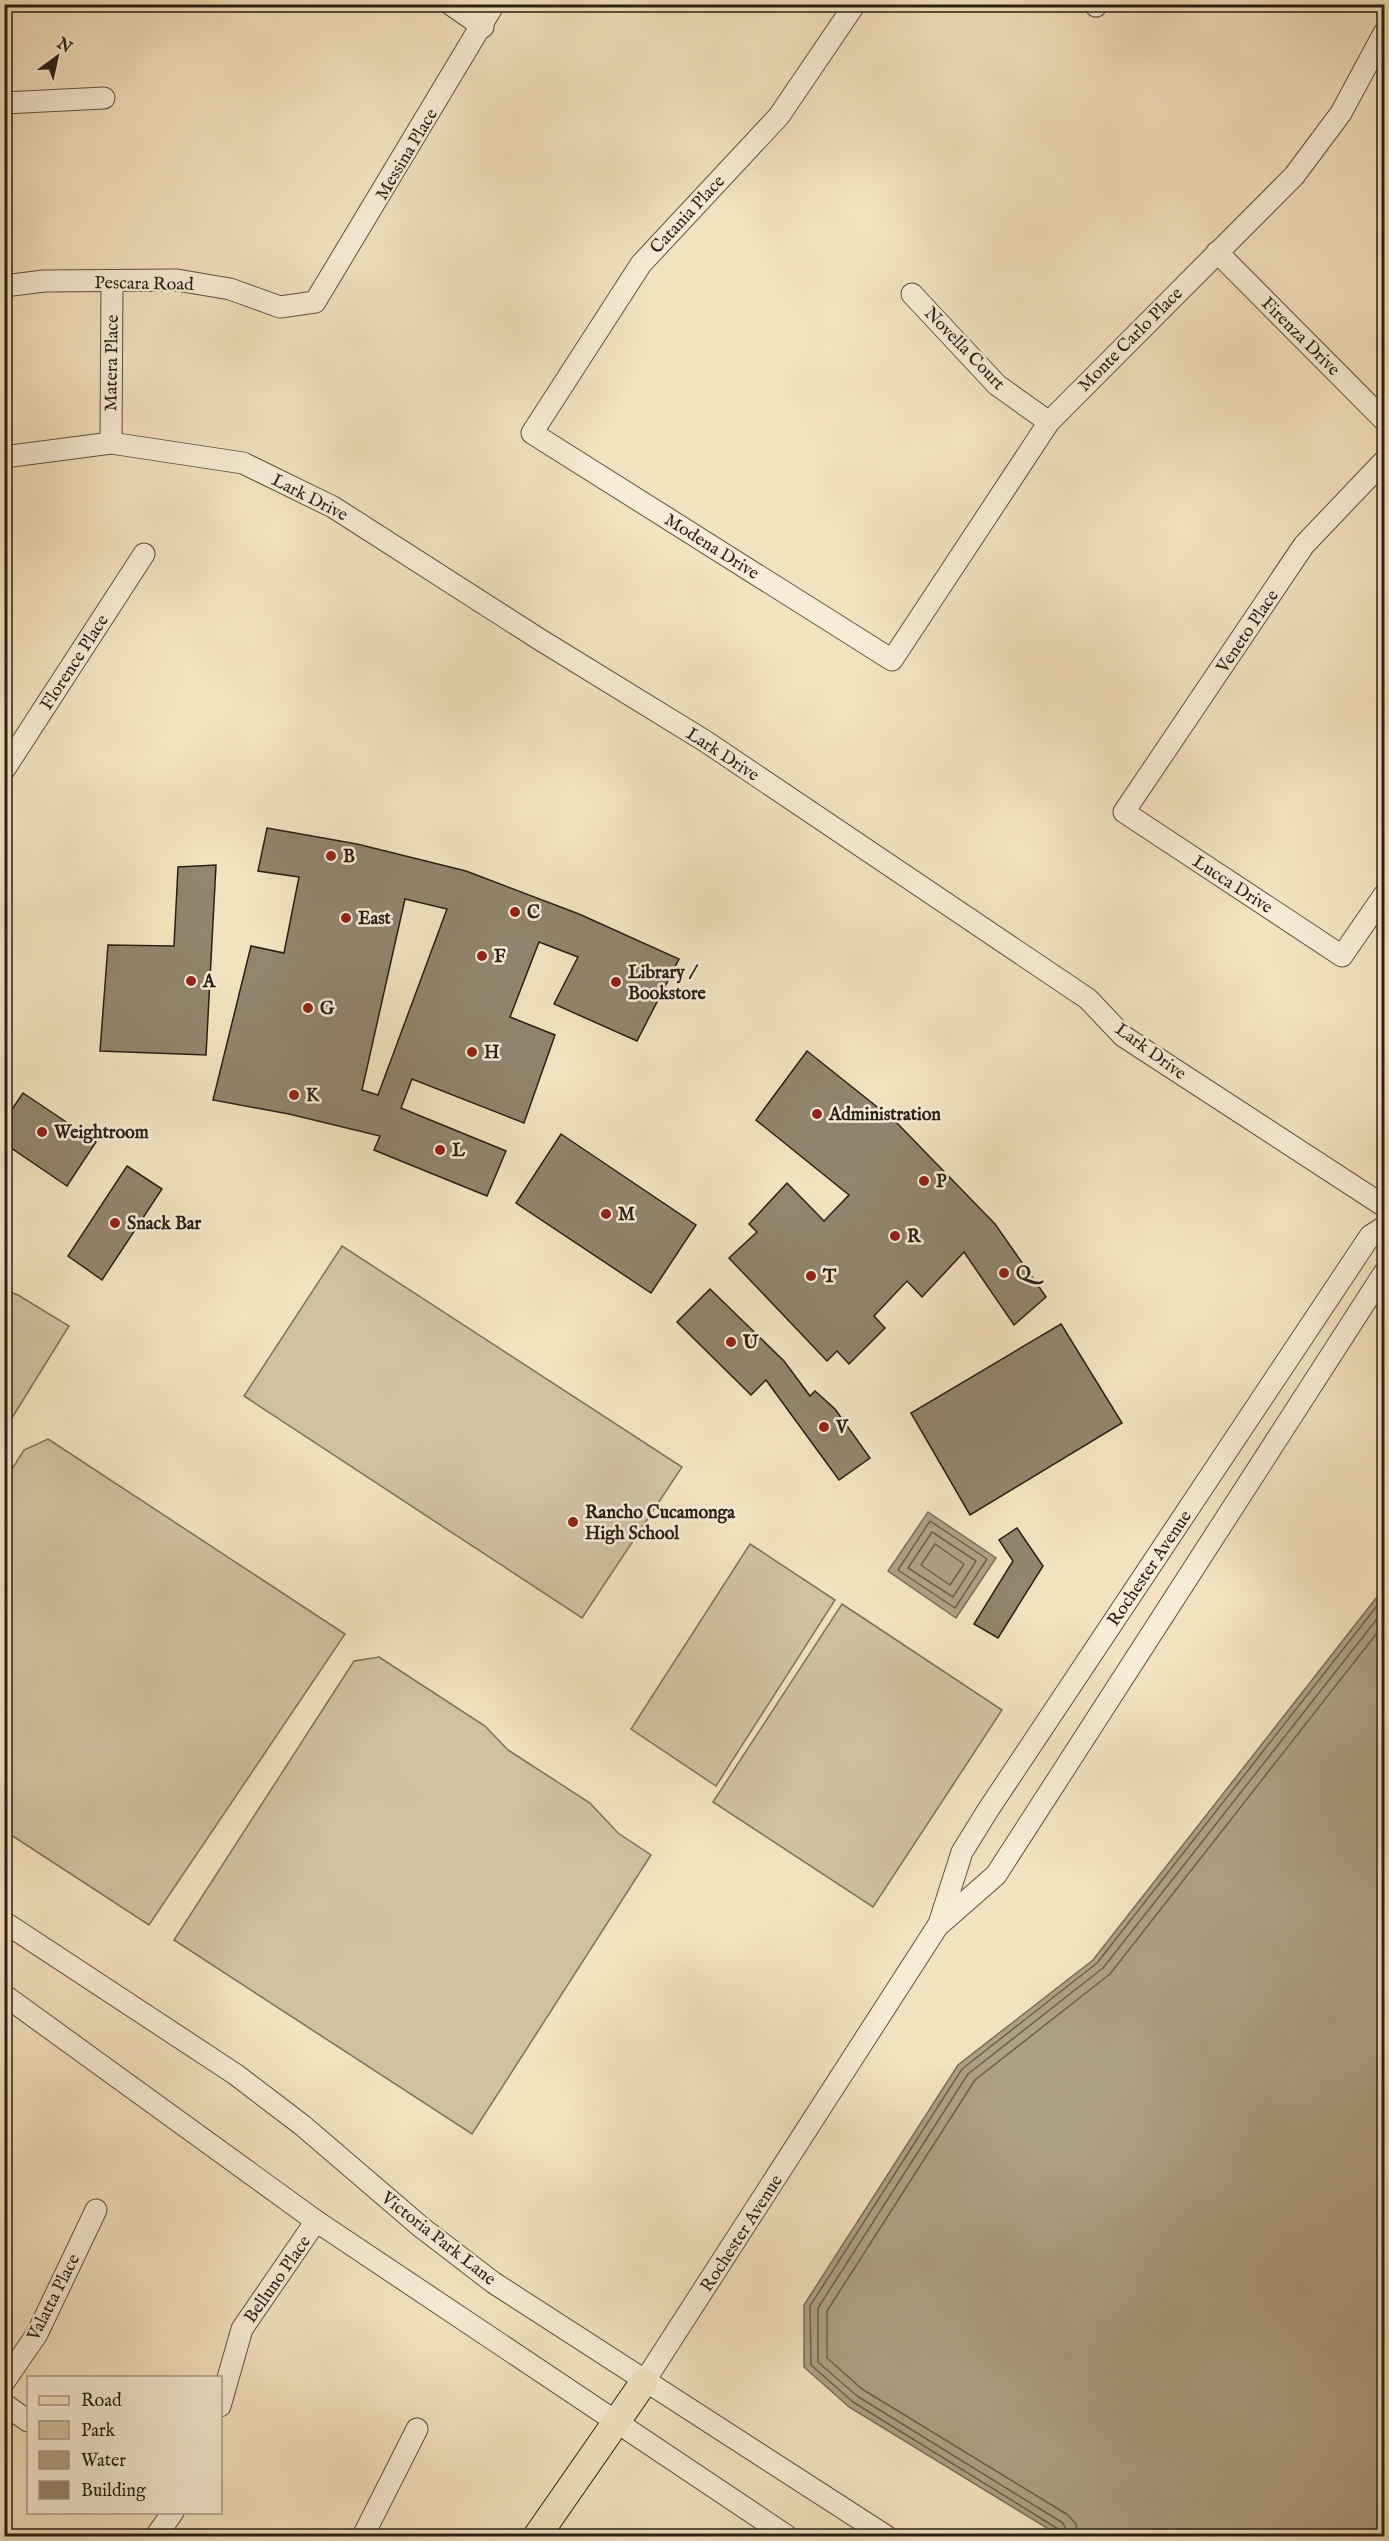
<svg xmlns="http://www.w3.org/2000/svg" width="1389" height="2541" viewBox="0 0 1389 2541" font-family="'IM FELL English',serif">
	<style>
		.green { fill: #d1c1a2; stroke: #7d705c; stroke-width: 1.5 }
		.water { fill: #aea085; stroke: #796c58; stroke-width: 1.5 }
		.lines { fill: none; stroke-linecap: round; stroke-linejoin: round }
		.shore { stroke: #6c604d; stroke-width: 1.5 }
		.building { fill: #92846d; stroke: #291f15; stroke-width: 1.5; fill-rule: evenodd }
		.minor-casing { stroke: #5c5040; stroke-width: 23 }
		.major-casing { stroke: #291f15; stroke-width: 29 }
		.minor { stroke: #f7ecd5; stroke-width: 21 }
		.major { stroke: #f3e2bf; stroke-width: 27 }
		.poi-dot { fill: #8f2418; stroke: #f7ecd5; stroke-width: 2 }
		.labels { text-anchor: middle; stroke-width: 5; stroke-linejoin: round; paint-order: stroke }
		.street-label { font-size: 18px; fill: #291f15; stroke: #f7ecd5 }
		.poi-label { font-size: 18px; font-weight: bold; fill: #291f15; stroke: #f7ecd5; text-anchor: start }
	</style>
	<rect width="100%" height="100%" fill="#f3e2bf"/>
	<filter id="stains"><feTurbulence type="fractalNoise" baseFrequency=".00333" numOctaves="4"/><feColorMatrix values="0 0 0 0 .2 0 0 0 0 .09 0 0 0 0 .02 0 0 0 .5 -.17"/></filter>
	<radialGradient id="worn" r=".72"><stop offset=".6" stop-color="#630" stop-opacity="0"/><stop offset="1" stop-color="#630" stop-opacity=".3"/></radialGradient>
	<g class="green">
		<polygon points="342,1246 682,1467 582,1618 244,1396"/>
		<polygon points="5,1290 18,1295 69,1326 5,1429"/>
		<polygon points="48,1439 345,1634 149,1925 5,1831 5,1480 24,1450"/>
		<polygon points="750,1544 835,1600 716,1786 631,1729"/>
		<polygon points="842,1604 1002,1710 873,1907 713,1802"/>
		<polygon points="379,1657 485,1726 508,1750 590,1803 618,1833 651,1855 472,2134 174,1940 354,1661"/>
	</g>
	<g class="water">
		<polygon points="928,1512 996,1558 956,1618 888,1571"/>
		<polygon points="1384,1588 1384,2536 1060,2536 849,2407 804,2367 804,2305 958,2065 1093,1960"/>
	</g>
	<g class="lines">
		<g class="shore">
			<polygon points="930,1521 987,1559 955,1608 898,1570"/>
			<polygon points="932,1532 976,1561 953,1597 908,1568"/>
			<polygon points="935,1544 964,1564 950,1585 921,1565"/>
			<polyline points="1062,2536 1058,2529 853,2402 811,2365 810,2306 962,2069 1097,1963 1384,1597"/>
			<polyline points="1069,2536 1063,2523 857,2396 818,2362 818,2308 968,2074 1103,1968 1384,1610"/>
			<polyline points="1078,2536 1076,2524 1068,2515 862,2389 827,2358 827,2311 975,2080 1110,1974 1384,1624"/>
		</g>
	</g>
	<g class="building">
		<path d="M 267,828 L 357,844 L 466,871 L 579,914 L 679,959 L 637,1041 L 554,1004 L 578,957 L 539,942 L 510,1017 L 555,1035 L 524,1123 L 412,1079 L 401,1108 L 506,1151 L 487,1196 L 374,1150 L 380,1136 L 289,1114 L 213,1100 L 251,946 L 284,953 L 299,877 L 258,871 ZM 405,899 L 447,909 L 378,1095 L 362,1090 Z"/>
		<polygon points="216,865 206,1055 100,1051 108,945 174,946 178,867"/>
		<polygon points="807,1051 896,1122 995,1224 1046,1297 1014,1325 964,1252 922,1297 907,1281 874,1316 885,1328 849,1364 837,1351 827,1361 729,1258 757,1232 749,1224 787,1183 824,1221 849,1195 756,1120"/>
		<polygon points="23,1093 96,1142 67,1186 4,1143 4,1121"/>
		<polygon points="561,1134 696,1225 651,1293 516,1203"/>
		<polygon points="127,1166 162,1189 102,1280 68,1256"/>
		<polygon points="710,1289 784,1361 810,1396 815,1391 835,1409 870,1458 839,1480 766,1380 751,1395 677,1322"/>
		<polygon points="1061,1324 1122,1423 970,1515 911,1413"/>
		<polygon points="1017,1528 1043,1566 998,1638 974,1624 1013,1561 999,1540"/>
	</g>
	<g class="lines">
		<defs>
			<g id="minor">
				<polyline points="450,4 483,27"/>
				<polyline points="855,4 779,116 641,264 532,433 892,660 1049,422 1294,176 1341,113 1384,33"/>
				<polyline points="1094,4 1096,6"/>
				<polyline points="4,103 104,98"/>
				<polyline points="1217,252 1384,420"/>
				<polyline points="4,286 44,281 177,280 230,289 280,307 315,302 494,4"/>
				<polyline points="912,294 997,385 1049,422"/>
				<polyline points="111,443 112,282"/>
				<polyline points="4,457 111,443 243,463 333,507 539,639 705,741 1088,999 1123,1036 1384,1206"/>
				<polyline points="1384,461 1304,545 1124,812 1342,956 1384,895"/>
				<polyline points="4,770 144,554"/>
				<polyline points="4,1922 235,2074 302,2125 421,2227 494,2283 886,2536"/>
				<polyline points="940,1924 996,1875 1384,1273"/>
				<polyline points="4,1995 316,2221 787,2536"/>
				<polyline points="4,2382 37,2334 96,2210"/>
				<polyline points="644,2382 939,1924 962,1852 988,1810 1370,1236 1384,1227"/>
				<polyline points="4,2404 28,2421"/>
				<polyline points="220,2406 242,2329 316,2221"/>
				<polyline points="156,2536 173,2512"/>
				<polyline points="363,2536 417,2429"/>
			</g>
			<polyline id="major" points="537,2536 644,2382"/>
		</defs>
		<use href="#minor" class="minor-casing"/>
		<use href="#major" class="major-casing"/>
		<use href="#minor" class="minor"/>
		<use href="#major" class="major"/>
	</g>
	<g class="poi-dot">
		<circle cx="331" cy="856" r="6"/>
		<circle cx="515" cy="912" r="6"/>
		<circle cx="346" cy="918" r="6"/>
		<circle cx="482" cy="956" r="6"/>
		<circle cx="191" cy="981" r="6"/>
		<circle cx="616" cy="982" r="6"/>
		<circle cx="308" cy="1008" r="6"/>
		<circle cx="472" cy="1052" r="6"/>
		<circle cx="294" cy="1095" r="6"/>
		<circle cx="817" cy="1114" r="6"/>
		<circle cx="42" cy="1132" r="6"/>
		<circle cx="440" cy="1150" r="6"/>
		<circle cx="924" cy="1181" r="6"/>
		<circle cx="606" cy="1214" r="6"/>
		<circle cx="115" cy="1223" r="6"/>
		<circle cx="895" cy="1236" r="6"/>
		<circle cx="1004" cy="1273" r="6"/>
		<circle cx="811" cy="1276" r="6"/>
		<circle cx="731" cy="1342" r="6"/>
		<circle cx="824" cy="1427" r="6"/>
		<circle cx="573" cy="1522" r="6"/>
	</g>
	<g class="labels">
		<g class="street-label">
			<text transform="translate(406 154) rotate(-59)" y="6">Messina Place</text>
			<text transform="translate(687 214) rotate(-47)" y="6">Catania Place</text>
			<text transform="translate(144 283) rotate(1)" y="6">Pescara Road</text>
			<text transform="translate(1301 336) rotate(45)" y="6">Firenza Drive</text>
			<text transform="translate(1130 339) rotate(-45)" y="6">Monte Carlo Place</text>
			<text transform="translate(965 348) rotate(46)" y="6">Novella Court</text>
			<text transform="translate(111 363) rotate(-89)" y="6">Matera Place</text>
			<text transform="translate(310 497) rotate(27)" y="6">Lark Drive</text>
			<text transform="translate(712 546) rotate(32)" y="6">Modena Drive</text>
			<text transform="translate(1247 631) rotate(-56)" y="6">Veneto Place</text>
			<text transform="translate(74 662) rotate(-57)" y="6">Florence Place</text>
			<text transform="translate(723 754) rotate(33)" y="6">Lark Drive</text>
			<text transform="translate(1233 884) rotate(33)" y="6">Lucca Drive</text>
			<text transform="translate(1151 1051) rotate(36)" y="6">Lark Drive</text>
			<text transform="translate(1149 1568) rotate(-56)" y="6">Rochester Avenue</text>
			<text transform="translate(741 2233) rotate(-57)" y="6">Rochester Avenue</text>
			<text transform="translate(439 2238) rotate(38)" y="6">Victoria Park Lane</text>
			<text transform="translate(277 2279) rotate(-55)" y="6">Belluno Place</text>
			<text transform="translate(53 2297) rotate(-63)" y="6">Valatta Place</text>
		</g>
		<g class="poi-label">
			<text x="343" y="862">B</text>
			<text x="527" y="918">C</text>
			<text x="358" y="924">East</text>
			<text x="494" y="962">F</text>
			<text x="628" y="978">Library /<tspan x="628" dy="21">Bookstore</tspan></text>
			<text x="203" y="987">A</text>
			<text x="320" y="1014">G</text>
			<text x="484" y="1058">H</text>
			<text x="306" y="1101">K</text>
			<text x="829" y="1120">Administration</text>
			<text x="54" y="1138">Weightroom</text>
			<text x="452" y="1156">L</text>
			<text x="936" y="1187">P</text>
			<text x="618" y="1220">M</text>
			<text x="127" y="1229">Snack Bar</text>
			<text x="907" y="1242">R</text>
			<text x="1016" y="1279">Q</text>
			<text x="823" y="1282">T</text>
			<text x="743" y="1348">U</text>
			<text x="836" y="1433">V</text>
			<text x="585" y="1518">Rancho Cucamonga<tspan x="585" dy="21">High School</tspan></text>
		</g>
	</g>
	<rect width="1389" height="2541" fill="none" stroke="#f3e2bf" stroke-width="24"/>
	<rect x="6" y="6" width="1377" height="2529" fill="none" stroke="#291f15" stroke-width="3"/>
	<rect x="12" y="12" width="1365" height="2517" fill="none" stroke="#291f15" stroke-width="1.5"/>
	<rect x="27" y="2376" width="195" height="138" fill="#f7ecd5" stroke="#a59a88" stroke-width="1.5"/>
	<rect x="39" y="2396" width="30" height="9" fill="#f3e2bf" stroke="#a59a88" stroke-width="1.5"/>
	<text x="81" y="2406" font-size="18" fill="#291f15">Road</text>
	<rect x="39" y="2421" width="30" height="18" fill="#d1c1a2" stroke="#a59a88" stroke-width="1.5"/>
	<text x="81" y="2436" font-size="18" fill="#291f15">Park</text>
	<rect x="39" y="2451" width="30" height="18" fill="#aea085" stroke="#a59a88" stroke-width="1.5"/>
	<text x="81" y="2466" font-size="18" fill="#291f15">Water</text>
	<rect x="39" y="2481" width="30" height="18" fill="#92846d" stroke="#a59a88" stroke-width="1.5"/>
	<text x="81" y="2496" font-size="18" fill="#291f15">Building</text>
	<g transform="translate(57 57) rotate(33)" stroke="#f7ecd5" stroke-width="4.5" paint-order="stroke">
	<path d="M0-4.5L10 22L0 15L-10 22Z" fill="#291f15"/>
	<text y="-9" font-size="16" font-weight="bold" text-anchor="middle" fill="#291f15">N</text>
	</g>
	<rect width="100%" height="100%" filter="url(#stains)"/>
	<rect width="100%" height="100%" fill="url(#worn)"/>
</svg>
